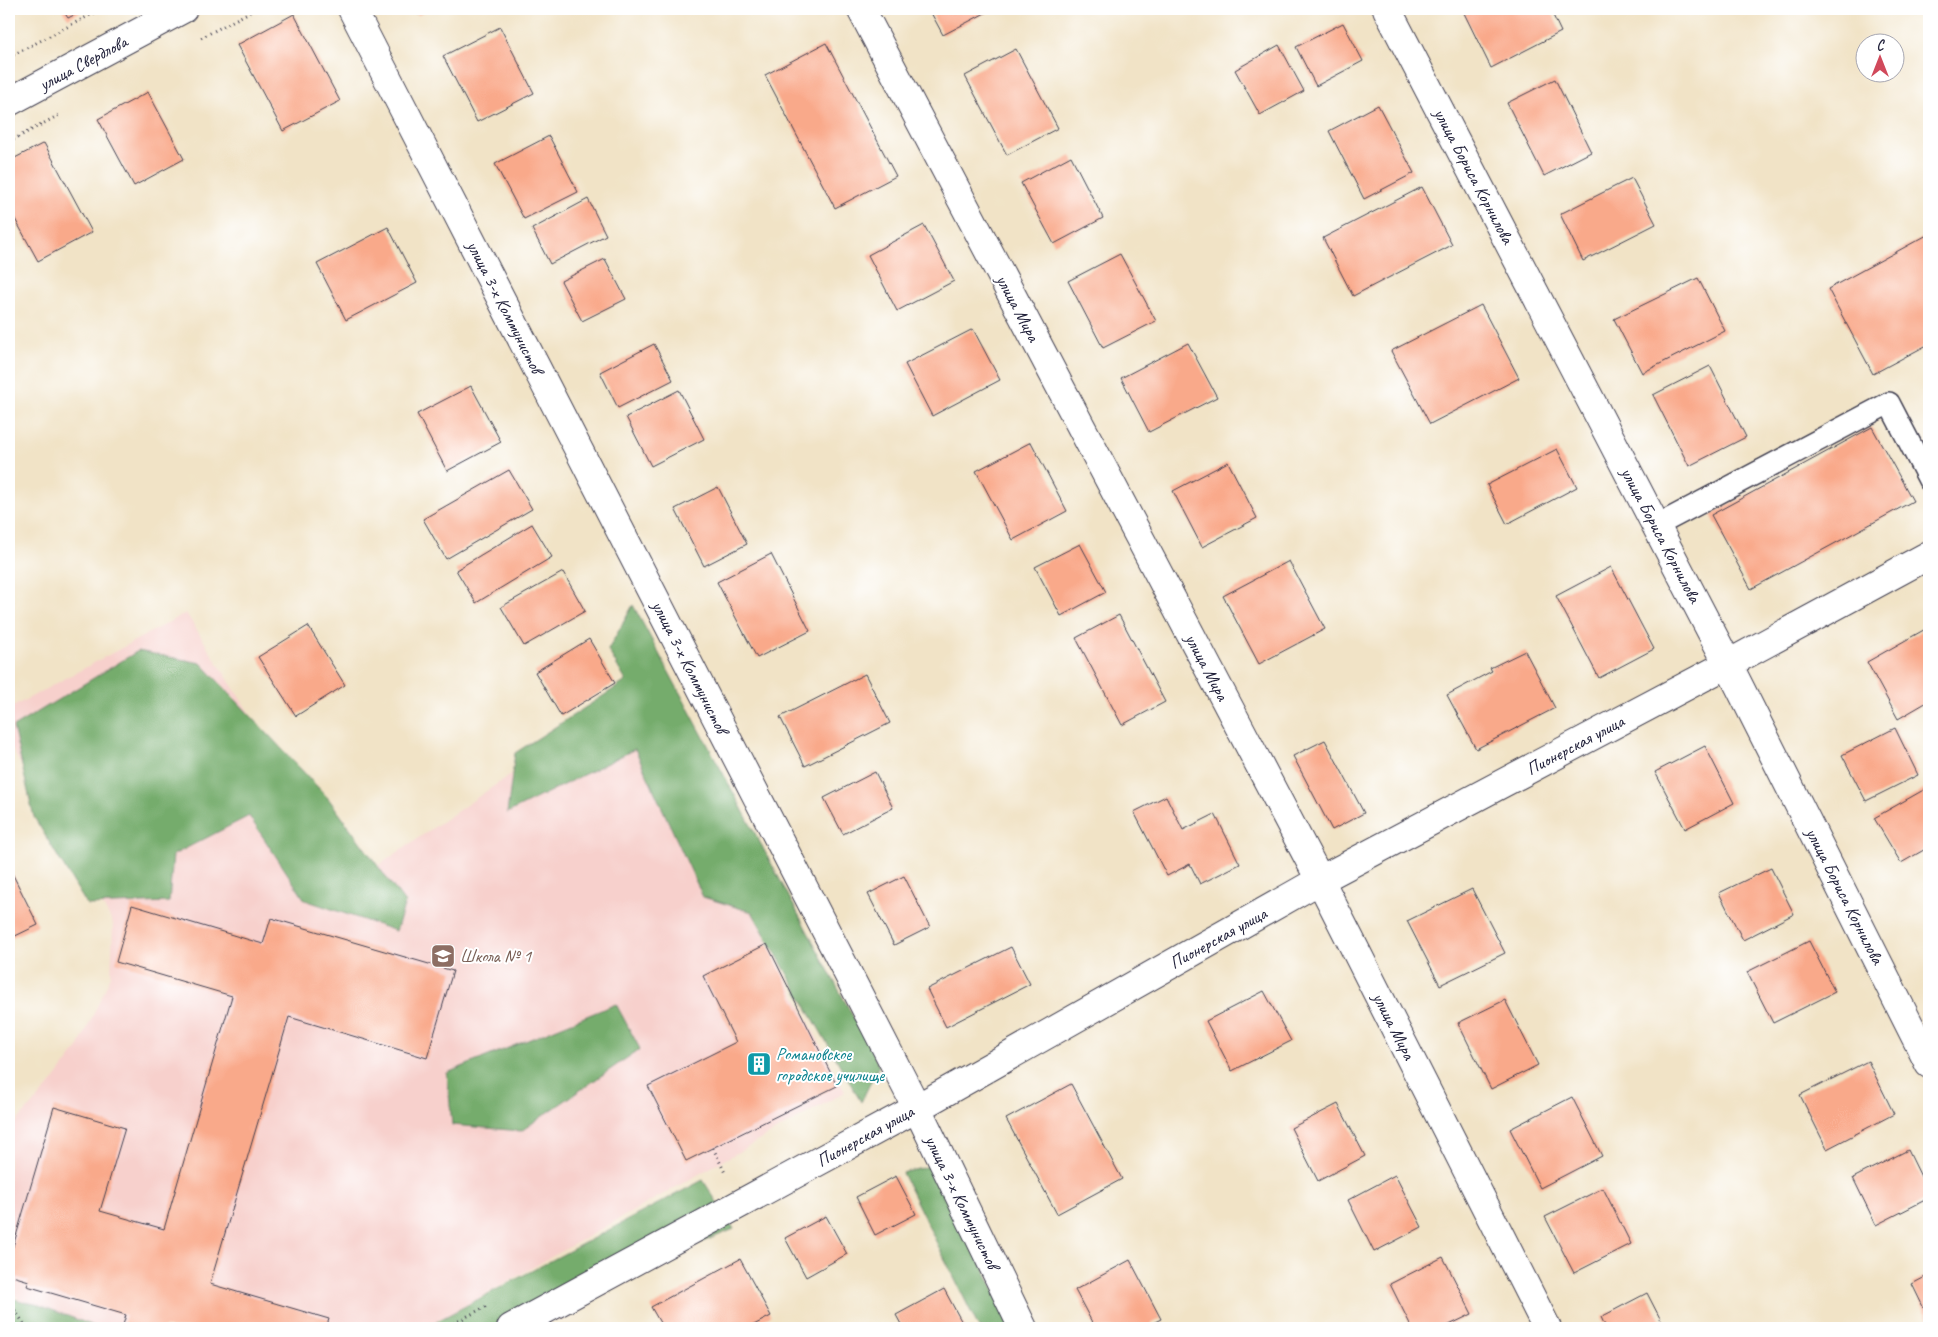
<svg xmlns="http://www.w3.org/2000/svg" width="1938" height="1337" viewBox="0 0 1938 1337" font-family="Caveat,sans-serif">
	<style>
		.built { fill: #f7d0cc }
		.forest { fill: #74ac6c; stroke: #4b6754 }
		.building { fill: #f9a98a }
		.lines { fill: none; stroke-linecap: round; stroke-linejoin: round }
		.service-casing { stroke: #413f50; stroke-width: 24 }
		.minor-casing { stroke: #413f50; stroke-width: 30 }
		.path { stroke: #413f50; stroke-width: 3; stroke-dasharray: 1 4; stroke-linecap: butt }
		.service { stroke: #fff; stroke-width: 21 }
		.minor { stroke: #fff; stroke-width: 28 }
		.labels { text-anchor: middle; stroke-width: 4; stroke-linejoin: round; paint-order: stroke }
		.street-label { font-size: 18px; fill: #22223b; stroke: #fff }
		.education-label { font-size: 18px; fill: #785e54; stroke: #fff; text-anchor: start }
		.culture-label { font-size: 18px; fill: #0d838f; stroke: #fff; text-anchor: start }
	</style>
	<rect width="100%" height="100%" fill="#fff"/>
	<filter id="ink" filterUnits="userSpaceOnUse"><feTurbulence type="fractalNoise" baseFrequency=".02" numOctaves="2"/><feDisplacementMap in="SourceGraphic" scale="10" xChannelSelector="R" yChannelSelector="G"/><feConvolveMatrix kernelMatrix="1 2 1 2 8 2 1 2 1" color-interpolation-filters="sRGB"/></filter>
	<filter id="wash" filterUnits="userSpaceOnUse"><feTurbulence type="fractalNoise" baseFrequency=".0096" numOctaves="4" result="noise"/><feDisplacementMap in="SourceGraphic" scale="20" xChannelSelector="R" yChannelSelector="G"/><feGaussianBlur stdDeviation="1.12" result="paint"/><feColorMatrix in="noise" values="0 0 0 0 0 0 0 0 0 0 0 0 0 0 0 0 0 1.4 0 .05"/><feComposite in="paint" operator="in"/></filter>
	<g filter="url(#wash)">
		<rect width="100%" height="100%" fill="#f1e3c6"/>
		<polygon class="built" points="186,613 356,881 639,686 775,929 764,935 845,1092 425,1328 33,1328 9,1282 9,1130 51,1084 78,1048 111,976 113,923 9,744 9,709"/>
		<g class="forest">
			<polygon points="633,605 879,1065 861,1102 752,912 703,897 635,749 507,813 515,753 626,681 608,650"/>
			<polygon points="138,651 201,663 328,798 405,903 396,931 305,900 249,816 173,855 169,902 87,905 34,817 13,727"/>
			<polygon points="616,1004 640,1049 521,1131 452,1125 447,1073"/>
			<polygon points="934,1165 1013,1328 979,1328 902,1173"/>
			<polygon points="703,1180 734,1229 491,1328 424,1328"/>
			<polygon points="9,1298 39,1305 99,1328 9,1328"/>
		</g>
		<g id="blocks">
			<g class="building">
				<polygon points="62,9 86,9 68,18"/>
				<polygon points="415,9 430,9 418,15"/>
				<polygon points="929,9 987,9 989,11 943,35"/>
				<polygon points="1462,9 1550,9 1561,32 1491,68"/>
				<polygon points="294,14 340,101 283,131 237,45"/>
				<polygon points="1343,23 1363,61 1316,86 1296,47"/>
				<polygon points="500,27 534,93 477,122 443,56"/>
				<polygon points="826,43 896,176 835,208 765,75"/>
				<polygon points="1279,45 1304,91 1260,115 1235,70"/>
				<polygon points="1016,49 1058,128 1007,155 965,76"/>
				<polygon points="1555,79 1591,152 1544,176 1507,103"/>
				<polygon points="148,92 184,159 134,186 98,119"/>
				<polygon points="1378,105 1414,173 1364,199 1329,131"/>
				<polygon points="549,136 578,192 524,219 495,164"/>
				<polygon points="44,143 92,232 38,261 9,208 9,161"/>
				<polygon points="1071,156 1103,218 1054,244 1021,183"/>
				<polygon points="1632,178 1656,224 1583,261 1560,214"/>
				<polygon points="1422,187 1452,245 1353,296 1323,238"/>
				<polygon points="588,199 606,235 550,264 532,229"/>
				<polygon points="924,225 954,281 897,311 868,255"/>
				<polygon points="388,227 417,283 346,320 317,264"/>
				<polygon points="1929,234 1929,344 1873,374 1828,289"/>
				<polygon points="1120,254 1156,321 1103,348 1068,281"/>
				<polygon points="605,259 626,299 582,321 561,281"/>
				<polygon points="1698,278 1725,331 1642,373 1614,319"/>
				<polygon points="1481,305 1519,378 1430,424 1391,351"/>
				<polygon points="973,329 1000,380 932,416 905,364"/>
				<polygon points="1188,343 1217,397 1149,432 1121,378"/>
				<polygon points="654,344 673,380 618,408 600,372"/>
				<polygon points="1710,366 1746,437 1689,466 1653,395"/>
				<polygon points="471,386 501,442 447,471 417,414"/>
				<polygon points="679,390 704,439 651,466 626,417"/>
				<polygon points="1872,427 1913,501 1751,589 1711,515"/>
				<polygon points="1031,442 1067,511 1013,540 976,471"/>
				<polygon points="1557,449 1577,487 1507,524 1487,485"/>
				<polygon points="1228,462 1257,518 1202,547 1173,491"/>
				<polygon points="509,470 532,509 446,559 423,519"/>
				<polygon points="718,487 747,544 704,566 675,509"/>
				<polygon points="532,524 552,557 476,603 456,570"/>
				<polygon points="1080,544 1106,592 1061,616 1035,567"/>
				<polygon points="771,554 810,631 757,658 717,582"/>
				<polygon points="1289,561 1325,629 1259,664 1223,596"/>
				<polygon points="1611,567 1654,649 1599,678 1556,596"/>
				<polygon points="563,572 585,611 524,646 501,607"/>
				<polygon points="1119,615 1165,702 1122,725 1076,638"/>
				<polygon points="308,626 345,685 296,716 258,657"/>
				<polygon points="1929,627 1929,701 1898,719 1867,662"/>
				<polygon points="589,639 615,683 561,716 535,672"/>
				<polygon points="1525,651 1555,708 1476,749 1447,695 1492,671 1490,668"/>
				<polygon points="865,674 890,723 805,766 780,717"/>
				<polygon points="1895,728 1918,775 1866,801 1842,755"/>
				<polygon points="1325,740 1364,813 1332,830 1293,756"/>
				<polygon points="1705,746 1734,803 1685,829 1655,772"/>
				<polygon points="875,772 893,808 843,834 824,798"/>
				<polygon points="1927,788 1929,791 1929,847 1901,863 1874,818"/>
				<polygon points="1166,796 1183,830 1215,814 1240,864 1200,884 1190,864 1167,876 1134,812"/>
				<polygon points="9,867 38,925 9,939"/>
				<polygon points="1771,868 1794,914 1743,940 1719,893"/>
				<polygon points="904,876 930,927 894,945 868,894"/>
				<polygon points="1472,889 1505,953 1440,985 1407,921"/>
				<polygon points="132,905 263,944 271,918 453,971 427,1058 289,1017 210,1284 329,1319 326,1328 134,1328 123,1325 126,1315 27,1286 29,1281 9,1275 9,1260 54,1107 125,1128 100,1211 164,1229 232,996 116,962"/>
				<polygon points="1809,941 1835,992 1773,1023 1747,972"/>
				<polygon points="767,944 837,1086 686,1161 648,1086 736,1042 703,976"/>
				<polygon points="1011,947 1030,984 946,1027 927,989"/>
				<polygon points="1264,991 1291,1041 1232,1071 1206,1021"/>
				<polygon points="1505,1000 1538,1065 1491,1089 1458,1023"/>
				<polygon points="1868,1061 1894,1114 1827,1149 1800,1095"/>
				<polygon points="1071,1084 1122,1179 1057,1214 1006,1119"/>
				<polygon points="1572,1097 1602,1156 1540,1188 1510,1129"/>
				<polygon points="1338,1104 1365,1156 1318,1181 1291,1128"/>
				<polygon points="1908,1150 1929,1193 1929,1198 1876,1225 1853,1178"/>
				<polygon points="1395,1175 1422,1227 1374,1252 1348,1200"/>
				<polygon points="896,1176 916,1214 875,1235 856,1197"/>
				<polygon points="1603,1188 1631,1244 1574,1273 1545,1217"/>
				<polygon points="826,1216 847,1254 806,1277 785,1238"/>
				<polygon points="1443,1257 1472,1314 1443,1328 1412,1328 1390,1284"/>
				<polygon points="740,1259 771,1316 748,1328 663,1328 651,1307"/>
				<polygon points="1130,1260 1161,1319 1143,1328 1095,1328 1075,1290"/>
				<polygon points="1929,1275 1929,1319 1912,1284"/>
				<polygon points="944,1289 965,1328 903,1328 896,1315"/>
				<polygon points="1647,1293 1665,1328 1606,1328 1601,1317"/>
			</g>
		</g>
	</g>
	<g filter="url(#ink)">
		<use href="#blocks" fill-opacity="0" stroke="#413f50" stroke-width="1"/>
		<g class="lines">
			<defs>
				<polyline id="service" points="1656,526 1889,403 1929,480"/>
				<g id="minor">
					<polyline points="352,9 917,1108 1023,1328"/>
					<polyline points="861,9 1320,880 1547,1328"/>
					<polyline points="1387,9 1728,664 1929,1064"/>
					<polyline points="9,102 183,9"/>
					<polyline points="511,1328 917,1108 1320,880 1728,664 1929,555"/>
				</g>
			</defs>
			<use href="#service" class="service-casing"/>
			<use href="#minor" class="minor-casing"/>
			<g class="path">
				<polyline points="201,38 255,9"/>
				<polyline points="9,57 102,9"/>
				<polyline points="9,142 61,114"/>
				<polyline points="713,1148 726,1175"/>
				<polyline points="9,1302 27,1328"/>
				<polyline points="445,1328 487,1306"/>
			</g>
			<use href="#service" class="service"/>
			<use href="#minor" class="minor"/>
		</g>
	</g>
	<defs>
		<symbol id="school-square" viewBox="-11 -11 22 22"><rect x="-9" y="-9" width="18" height="18" rx="4" fill="#8d6e63" stroke="#fff"/><path d="M0-5L7-2L0 1L-7-2ZM-4 1L0 2.5L4 1V4Q0 6-4 4Z" fill="#fff"/></symbol>
		<symbol id="building-square" viewBox="-11 -11 22 22"><rect x="-9" y="-9" width="18" height="18" rx="4" fill="#0f9aa8" stroke="#fff"/><path d="M-4-6H4V6H1V3H-1V6H-4ZM-2.5-4.3h1.7v1.8h-1.7ZM.8-4.3h1.7v1.8H.8ZM-2.5-1h1.7V.8h-1.7ZM.8-1h1.7V.8H.8Z" fill="#fff"/></symbol>
	</defs>
	<g fill-rule="evenodd">
		<use href="#school-square" x="429" y="942" width="28" height="28"/>
		<use href="#building-square" x="745" y="1050" width="28" height="28"/>
	</g>
	<g class="labels">
		<g class="street-label">
			<text transform="translate(83 63) rotate(-28)" y="6">улица Свердлова</text>
			<text transform="translate(1474 176) rotate(62)" y="6">улица Бориса Корнилова</text>
			<text transform="translate(505 307) rotate(63)" y="6">улица 3-х Коммунистов</text>
			<text transform="translate(1018 308) rotate(62)" y="6">улица Мира</text>
			<text transform="translate(1661 535) rotate(62)" y="6">улица Бориса Корнилова</text>
			<text transform="translate(690 667) rotate(63)" y="6">улица 3-х Коммунистов</text>
			<text transform="translate(1207 667) rotate(62)" y="6">улица Мира</text>
			<text transform="translate(1575 745) rotate(-28)" y="6">Пионерская улица</text>
			<text transform="translate(1845 896) rotate(63)" y="6">улица Бориса Корнилова</text>
			<text transform="translate(1218 938) rotate(-29)" y="6">Пионерская улица</text>
			<text transform="translate(1394 1026) rotate(63)" y="6">улица Мира</text>
			<text transform="translate(865 1136) rotate(-29)" y="6">Пионерская улица</text>
			<text transform="translate(962 1202) rotate(64)" y="6">улица 3-х Коммунистов</text>
		</g>
		<g class="education-label">
			<text x="460" y="962">Школа № 1</text>
		</g>
		<g class="culture-label">
			<text x="776" y="1060">Романовское<tspan x="776" dy="21">городское училище</tspan></text>
		</g>
	</g>
	<rect width="1938" height="1337" fill="none" stroke="#fff" stroke-width="30"/>
	<g transform="translate(1880 58)"><circle r="24" fill="#ffffff" stroke="#a7a7b1"/>
	<path d="M0-4L9 19L0 12L-9 19Z" fill="#d1495b"/>
	<text y="-8" font-size="14" font-weight="bold" text-anchor="middle" fill="#22223b">С</text>
	</g>
</svg>
